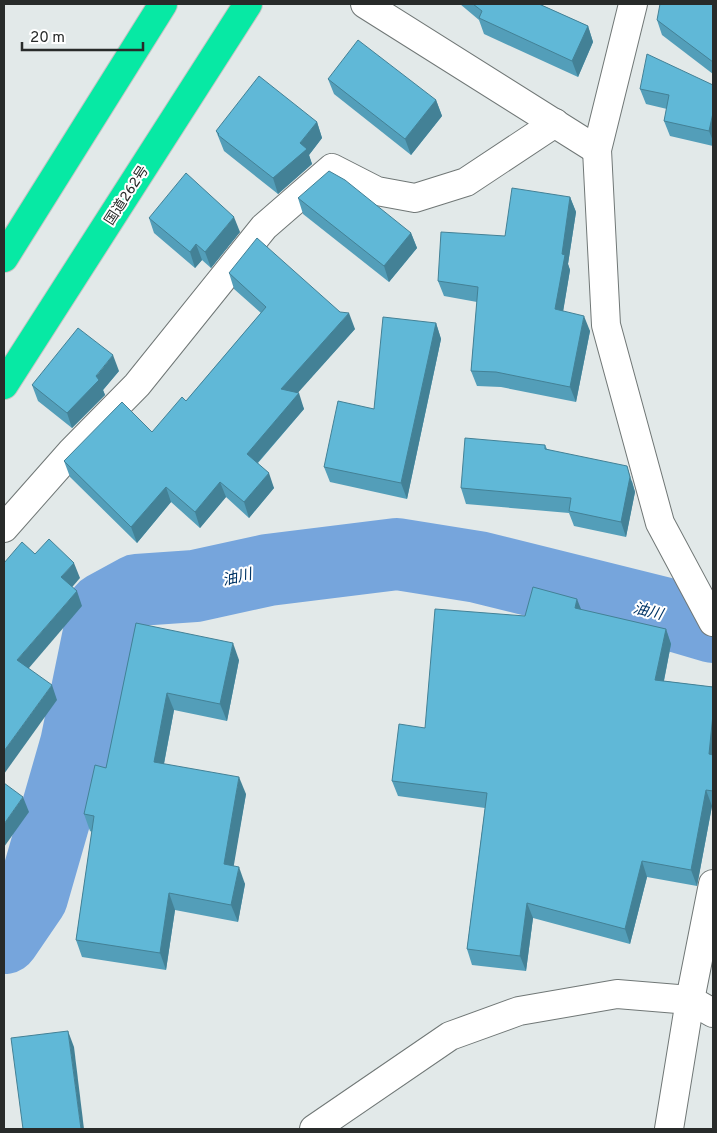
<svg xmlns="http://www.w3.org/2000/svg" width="717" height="1133" viewBox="0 0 717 1133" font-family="Overpass,'Noto Sans JP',sans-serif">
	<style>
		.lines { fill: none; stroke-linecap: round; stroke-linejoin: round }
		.river { stroke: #76a5dc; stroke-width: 72 }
		.minor-casing { stroke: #707776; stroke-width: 30 }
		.highway-casing { stroke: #c3c4c3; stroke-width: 30 }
		.minor { stroke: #fff; stroke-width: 28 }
		.highway { stroke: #07e9a4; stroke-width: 28 }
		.wall { fill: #539eb9 }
		.shaded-wall { fill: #438196 }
		.building { fill: #60b8d7; stroke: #438196 }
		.labels { text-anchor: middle; stroke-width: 4; stroke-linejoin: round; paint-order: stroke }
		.street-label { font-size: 14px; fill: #282b2a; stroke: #fff }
		.water-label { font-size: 15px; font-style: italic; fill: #013566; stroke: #fff }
	</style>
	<rect width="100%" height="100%" fill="#e2e9e9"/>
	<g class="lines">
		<polyline class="river" points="4,938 32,897 76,744 104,608 137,590 195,586 268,570 397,554 478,567 679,617 713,627"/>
		<defs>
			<g id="minor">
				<polyline points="365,4 597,150"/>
				<polyline points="633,4 597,150 606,325 660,523 713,622"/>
				<polyline points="4,528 72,451 137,385 264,227 332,168 377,191 415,198 466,182 555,123"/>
				<polyline points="314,1129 450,1036 519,1011 617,994 690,1000 713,1013"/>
				<polyline points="669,1129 690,1000 713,884"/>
			</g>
			<g id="highway">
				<polyline points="4,258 163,4"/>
				<polyline points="4,385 248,4"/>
			</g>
		</defs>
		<use href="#minor" class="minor-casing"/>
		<use href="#highway" class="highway-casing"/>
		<use href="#minor" class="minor"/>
		<use href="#highway" class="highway"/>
	</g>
	<g class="wall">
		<polygon points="460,4 539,4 588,26 593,42 578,77 484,34 479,20"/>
		<polygon points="713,4 713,74 662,35 657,20"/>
		<polygon points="328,79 436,100 442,116 411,155 334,94"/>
		<polygon points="713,85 713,146 670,136 664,121 667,109 646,104 640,89"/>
		<polygon points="317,122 322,138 309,155 312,164 278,194 224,151 216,131"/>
		<polygon points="570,197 576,212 568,264 570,270 563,311 590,331 576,402 501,387 477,386 471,371 477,302 444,296 438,281 505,236"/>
		<polygon points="298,198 411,233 417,248 389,282 303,214"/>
		<polygon points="149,218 240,232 211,268 202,260 195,268 154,233"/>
		<polygon points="229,273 355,329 297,393 304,409 258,463 274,488 249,518 226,497 200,528 171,502 137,543 70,477 64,461 152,432 186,401 261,313 234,289"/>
		<polygon points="436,323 441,339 407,499 330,482 324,467 374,409"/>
		<polygon points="119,371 103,390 105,395 72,428 38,401 32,385"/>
		<polygon points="545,445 547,449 632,481 635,492 626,537 574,526 569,513 466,504 461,488"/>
		<polygon points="581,610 666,629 671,644 664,681 713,687 713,806 712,806 697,886 647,877 630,944 533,918 526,971 472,965 467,949 485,808 398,796 392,781 425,728 525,616"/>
		<polygon points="136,623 239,660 227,721 174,710 164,764 246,794 233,866 245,884 238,922 175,910 166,970 82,957 76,940 92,832 90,831 84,814 106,768"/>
	</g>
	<g class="shaded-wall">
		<polygon points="588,26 593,42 578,77 572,61"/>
		<polygon points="436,100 442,116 411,155 405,139"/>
		<polygon points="713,113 713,141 709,131"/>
		<polygon points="317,122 322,138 309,155 312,164 278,194 273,178"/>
		<polygon points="570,197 576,212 568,264 570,270 561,324 555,309 562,254"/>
		<polygon points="234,217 240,232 211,268 205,252"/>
		<polygon points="411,233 417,248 389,282 384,266"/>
		<polygon points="196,244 202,260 195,268 190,252"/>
		<polygon points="349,313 355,329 287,405 281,389"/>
		<polygon points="584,316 590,331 576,402 570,387"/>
		<polygon points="436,323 441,339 407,499 401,483"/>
		<polygon points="113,355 119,371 103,390 105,395 72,428 67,413"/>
		<polygon points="299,393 304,409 252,469 247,454"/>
		<polygon points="627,466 635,492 626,537 621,522"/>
		<polygon points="269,473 274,488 249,518 244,502"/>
		<polygon points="220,482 226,497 200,528 195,512"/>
		<polygon points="166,487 171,502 137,543 131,527"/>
		<polygon points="74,563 80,578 67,593 61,577"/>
		<polygon points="77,591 82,606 23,675 17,660"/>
		<polygon points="577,599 583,614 575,608"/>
		<polygon points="666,629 671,644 661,695 655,680"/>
		<polygon points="233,643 239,660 227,721 220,704"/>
		<polygon points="52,685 57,700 4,774 4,751"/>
		<polygon points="167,693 174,710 161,779 154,762"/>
		<polygon points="713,714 713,766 709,754"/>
		<polygon points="239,777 246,794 231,882 224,864"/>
		<polygon points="706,790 712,806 697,886 691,870"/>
		<polygon points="23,797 29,812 4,847 4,824"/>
		<polygon points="642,861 647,877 630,944 625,929"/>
		<polygon points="239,867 245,884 238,922 231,905"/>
		<polygon points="169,893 175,910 166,970 160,953"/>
		<polygon points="527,903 533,918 526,971 520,956"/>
		<polygon points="68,1031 74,1047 84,1129 81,1129"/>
	</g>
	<g class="building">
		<polygon points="473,4 539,4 588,26 572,61 479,18 482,11"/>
		<polygon points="660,4 713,4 713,62 657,20"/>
		<polygon points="358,40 436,100 405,139 328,79"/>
		<polygon points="647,54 713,85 713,113 709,131 664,121 669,95 640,89"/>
		<polygon points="259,76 317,122 300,143 307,149 273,178 218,135 219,134 216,131"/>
		<polygon points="329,171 345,180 411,233 384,266 298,198"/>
		<polygon points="186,173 234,217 205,252 196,244 190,252 149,218"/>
		<polygon points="512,188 570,197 562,254 565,255 555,309 584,316 570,387 496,372 471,371 478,287 438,281 441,232 505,236"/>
		<polygon points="257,238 340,312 349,313 281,389 299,393 247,454 269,473 244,502 220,482 195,512 166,487 131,527 64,461 122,402 152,432 182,397 186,401 266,307 229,273"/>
		<polygon points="383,317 436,323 401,483 324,467 338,401 374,409"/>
		<polygon points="78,328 113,355 96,376 99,380 67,413 32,385"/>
		<polygon points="465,438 545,445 545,449 627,466 630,477 621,522 569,511 571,498 461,488"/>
		<polygon points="49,539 74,563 61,577 77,591 17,660 52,685 4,751 4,563 22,542 35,554"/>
		<polygon points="533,587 577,599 575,608 666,629 655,680 713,687 713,714 709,754 713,755 713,791 706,790 691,870 642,861 625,929 527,903 520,956 467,949 487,793 392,781 399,724 425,728 435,609 525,616"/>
		<polygon points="136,623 233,643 220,704 167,693 154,762 239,777 224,864 239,867 231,905 169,893 160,953 76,940 94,816 84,814 95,765 106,768"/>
		<polygon points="4,783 23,797 4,824"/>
		<polygon points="68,1031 81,1129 23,1129 11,1038"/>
	</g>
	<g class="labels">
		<g class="street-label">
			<text transform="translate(126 195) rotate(-57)" y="5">国道262号</text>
		</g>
		<g class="water-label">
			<text transform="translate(237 577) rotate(-13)" y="5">油川</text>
			<text transform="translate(648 611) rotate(14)" y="5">油川</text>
		</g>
	</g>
	<rect width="717" height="1133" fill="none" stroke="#282b2a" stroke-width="10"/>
	<path d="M22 42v8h121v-8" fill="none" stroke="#282b2a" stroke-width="2.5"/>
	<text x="30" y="42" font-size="15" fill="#282b2a" stroke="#ffffff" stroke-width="4" paint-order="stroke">20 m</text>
</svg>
